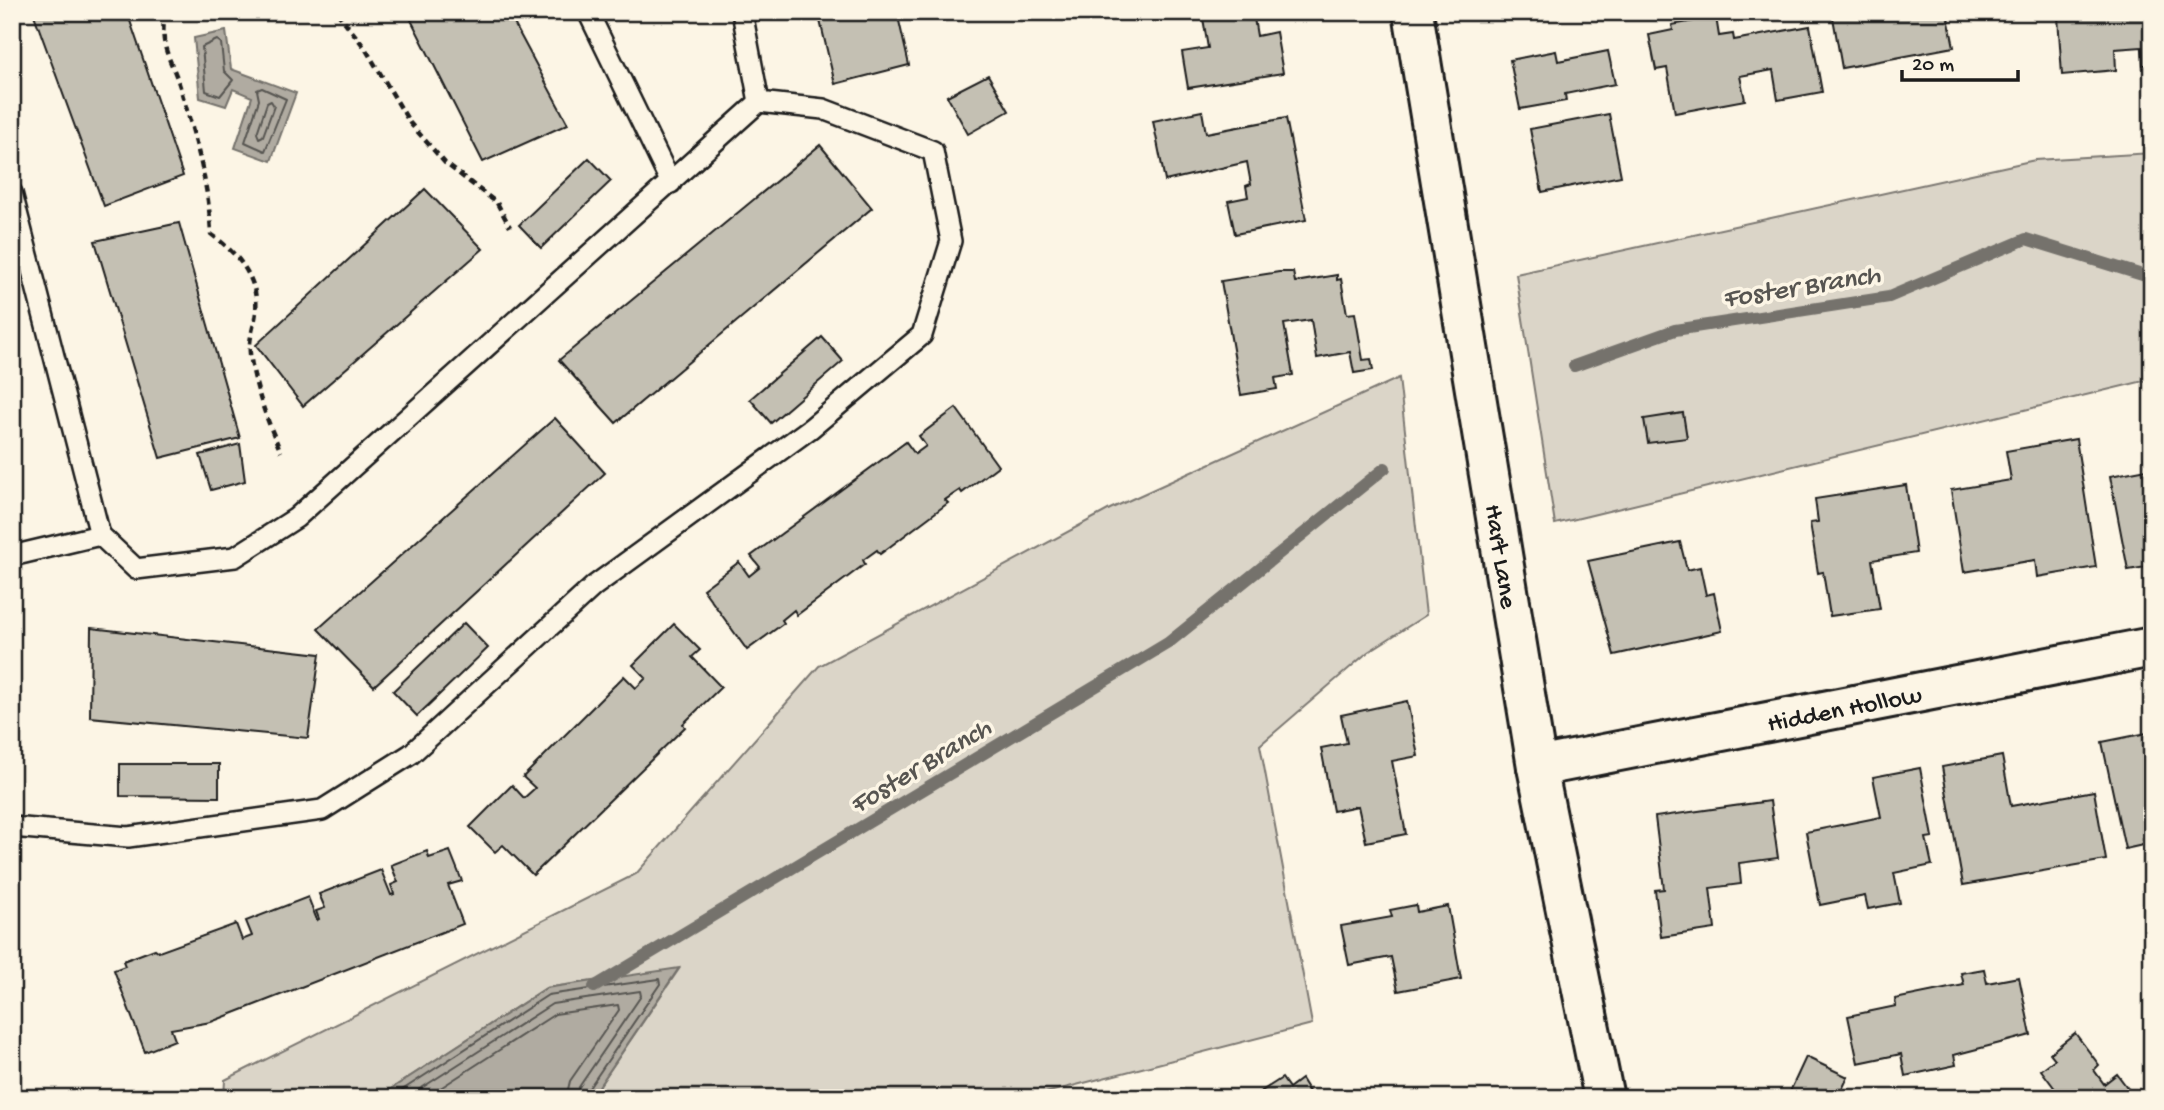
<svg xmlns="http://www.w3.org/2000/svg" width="2164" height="1110" viewBox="0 0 2164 1110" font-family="'Gochi Hand',sans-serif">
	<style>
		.green { fill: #dbd5c8; stroke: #7c7872; stroke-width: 2 }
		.water { fill: #b0aba1; stroke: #75726c; stroke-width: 2 }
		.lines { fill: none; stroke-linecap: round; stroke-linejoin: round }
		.shore { stroke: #575551; stroke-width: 2 }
		.stream { stroke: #75726c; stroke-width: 12 }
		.building { fill: #c4c0b3; stroke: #1c1c1c; stroke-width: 2 }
		.lane-casing { stroke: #1c1c1c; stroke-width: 24 }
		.street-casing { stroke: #1c1c1c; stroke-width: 44 }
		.secondary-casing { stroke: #1c1c1c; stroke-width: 44 }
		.path { stroke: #1c1c1c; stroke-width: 4.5; stroke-dasharray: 7 5; stroke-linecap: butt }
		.lane { stroke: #fcf5e5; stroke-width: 19 }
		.street { stroke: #fcf5e5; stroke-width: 38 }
		.secondary { stroke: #fcf5e5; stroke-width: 38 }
		.labels { text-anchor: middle; stroke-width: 7; stroke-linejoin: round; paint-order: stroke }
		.street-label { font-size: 26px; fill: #1c1c1c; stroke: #fcf5e5 }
		.water-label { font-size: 28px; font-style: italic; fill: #575551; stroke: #fcf5e5 }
	</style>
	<rect width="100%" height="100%" fill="#fcf5e5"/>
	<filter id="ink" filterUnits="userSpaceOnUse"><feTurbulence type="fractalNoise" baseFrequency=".0143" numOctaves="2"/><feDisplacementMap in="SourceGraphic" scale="14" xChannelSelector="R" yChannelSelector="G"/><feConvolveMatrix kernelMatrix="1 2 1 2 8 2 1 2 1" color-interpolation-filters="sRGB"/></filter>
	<g filter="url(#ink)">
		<g class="green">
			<polygon points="2152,153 2152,379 1555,524 1516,274 2035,160"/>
			<polygon points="1399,378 1426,615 1368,652 1260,745 1312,1024 1026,1098 591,1098 679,969 546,988 377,1098 224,1098 225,1080 636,874 819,666 1110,509"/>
		</g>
		<g class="water">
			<polygon points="226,31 231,69 296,93 271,161 235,148 252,97 233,89 226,106 200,98 194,38"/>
			<polygon points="679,968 591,1098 377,1098 546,988"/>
		</g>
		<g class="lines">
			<g class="shore">
				<polygon points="217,40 221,43 224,71 233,80 220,96 206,91 202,47"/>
				<polygon points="262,88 286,99 265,151 245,142 259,100 257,90"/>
				<polygon points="271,101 274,106 263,136 259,138 257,133 267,103"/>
				<polyline points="390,1098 548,995 659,979 660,984 587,1091 585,1098"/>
				<polyline points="406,1098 552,1004 640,991 641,996 579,1087 576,1098"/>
				<polyline points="425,1098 555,1014 618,1005 619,1010 570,1081 566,1098"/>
			</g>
			<g class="stream">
				<polyline points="1574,366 1675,330 1889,297 2026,239 2152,278"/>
				<polyline points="594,987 1168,643 1385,468"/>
			</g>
		</g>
		<g class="building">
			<polygon points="33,12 127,12 183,176 104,206"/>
			<polygon points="407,12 508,12 568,124 483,162"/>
			<polygon points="818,12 897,12 909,65 835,84"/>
			<polygon points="1194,12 1253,12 1257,36 1276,32 1283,73 1188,88 1182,52 1208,48 1202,12"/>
			<polygon points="1832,12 1947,12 1954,47 1842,68"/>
			<polygon points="2088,12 2152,12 2152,65 2143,65 2142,47 2115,49 2116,70 2062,75 2058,17"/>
			<polygon points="1716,17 1719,36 1733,34 1734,40 1810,26 1822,92 1778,100 1773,70 1740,76 1745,100 1675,113 1667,68 1656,70 1649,35 1673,30 1672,25"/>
			<polygon points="1556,51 1558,61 1608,51 1615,84 1565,94 1566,101 1520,109 1510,60"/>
			<polygon points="988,75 1009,111 968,134 947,96"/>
			<polygon points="1202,111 1206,133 1286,118 1306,220 1235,234 1228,201 1248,197 1246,186 1251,184 1247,162 1165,181 1153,121"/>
			<polygon points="1609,114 1621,176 1542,192 1530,129"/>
			<polygon points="820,145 872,208 616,423 559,360"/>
			<polygon points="589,158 611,181 541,248 519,225"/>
			<polygon points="425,189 483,249 303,406 256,345"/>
			<polygon points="179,223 240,438 160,458 95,241"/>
			<polygon points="1279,272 1293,272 1295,282 1337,275 1337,280 1341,279 1347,314 1355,313 1363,360 1371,359 1373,370 1354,373 1350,352 1317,358 1311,320 1284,324 1293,375 1275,378 1277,389 1241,395 1221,281"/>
			<polygon points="822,337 843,361 771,423 750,399"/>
			<polygon points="956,408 998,466 962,493 960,490 945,500 948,503 880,554 877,550 863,560 865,564 797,615 794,610 782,620 784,623 747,650 703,589 739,562 749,576 760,567 751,556 906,442 915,454 926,446 919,436"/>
			<polygon points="1683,413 1687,438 1648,443 1644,419"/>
			<polygon points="555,418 605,473 374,686 318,629"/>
			<polygon points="2076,439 2096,567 2037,577 2035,560 1964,572 1951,490 2011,480 2006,451"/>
			<polygon points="240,444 245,481 211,490 200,455"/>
			<polygon points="2152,455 2152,566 2128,570 2110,476 2147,469 2145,457"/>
			<polygon points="1906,485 1916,553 1872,560 1880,609 1830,616 1823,572 1818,573 1810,523 1818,522 1815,499"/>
			<polygon points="1680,542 1687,570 1700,567 1706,595 1714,593 1722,631 1614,655 1588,561"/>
			<polygon points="464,623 488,648 417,716 393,691"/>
			<polygon points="674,624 700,650 692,657 721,687 683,724 685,727 533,875 503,845 495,852 470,827 512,785 524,798 535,788 523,777 624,676 636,688 646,678 633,665"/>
			<polygon points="91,628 320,654 308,738 90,717"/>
			<polygon points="1407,701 1418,756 1392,761 1406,834 1366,842 1358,806 1333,811 1321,748 1347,743 1341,715"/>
			<polygon points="2152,732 2152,843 2125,849 2102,742"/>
			<polygon points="2002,756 2011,806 2094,791 2106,860 1963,885 1942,767"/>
			<polygon points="120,764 219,764 219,797 120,796"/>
			<polygon points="1920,768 1933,837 1926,838 1932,865 1894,873 1900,903 1868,909 1865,896 1820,905 1806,832 1881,817 1873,777"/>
			<polygon points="1770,801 1778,858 1739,863 1741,884 1710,888 1715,929 1661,937 1655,890 1664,889 1655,817"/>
			<polygon points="427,851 429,858 450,851 462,881 448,885 463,924 211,1022 171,1029 175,1040 145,1052 114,970 125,966 123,961 155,949 159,952 236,924 242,940 252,936 246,921 308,897 317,920 319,919 316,911 325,908 319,894 381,870 391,895 394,894 391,885 398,882 391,865"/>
			<polygon points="1416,905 1417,912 1448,906 1461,979 1398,991 1391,957 1349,965 1341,926 1392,917 1390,910"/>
			<polygon points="1984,969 1987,983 2019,977 2031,1035 1954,1055 1956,1065 1905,1076 1901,1054 1858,1063 1848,1016 1896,1006 1895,999 1964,985 1961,973"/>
			<polygon points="2075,1033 2099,1065 2094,1070 2104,1084 2117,1074 2135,1098 2062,1098 2041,1070 2055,1059 2050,1053"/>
			<polygon points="1806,1057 1848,1077 1838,1098 1787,1098"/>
			<polygon points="1282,1078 1289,1088 1301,1079 1313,1098 1251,1098"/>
		</g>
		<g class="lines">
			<defs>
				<g id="lane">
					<polyline points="588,12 671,183"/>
					<polyline points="12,193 100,535 12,556"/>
					<polyline points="100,535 136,569 235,557 296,518 759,102"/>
					<polyline points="12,827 128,837 322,810 411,754 594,586 811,428 922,335 951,241 933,151 823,109 759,102 742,12"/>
				</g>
				<polyline id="street" points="1537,767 2152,647"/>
				<polyline id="secondary" points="1413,12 1537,767 1604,1098"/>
			</defs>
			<use href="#lane" class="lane-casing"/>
			<use href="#street" class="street-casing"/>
			<use href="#secondary" class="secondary-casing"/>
			<g class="path">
				<path d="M 165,12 C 159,51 171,56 181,90 C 195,138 209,184 211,234 C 240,255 264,284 254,323 C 251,336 248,346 251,360 C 256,391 268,423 281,452"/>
				<polyline points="337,12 365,48 410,123 445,163 497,203 510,227"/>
			</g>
			<use href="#lane" class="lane"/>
			<use href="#street" class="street"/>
			<use href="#secondary" class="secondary"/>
		</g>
	</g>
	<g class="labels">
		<g class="street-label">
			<text transform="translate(1503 556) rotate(81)" y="9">Hart Lane</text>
			<text transform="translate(1844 707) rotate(-11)" y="9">Hidden Hollow</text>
		</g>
		<g class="water-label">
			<text transform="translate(1801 284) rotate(-9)" y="10">Foster Branch</text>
			<text transform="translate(919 764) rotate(-31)" y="10">Foster Branch</text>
		</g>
	</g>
	<rect width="2164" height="1110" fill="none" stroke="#fcf5e5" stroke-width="42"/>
	<rect x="21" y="21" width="2122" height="1068" fill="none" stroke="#1c1c1c" stroke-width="2.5" filter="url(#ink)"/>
	<path d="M1902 70v10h116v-10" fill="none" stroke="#1c1c1c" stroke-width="3.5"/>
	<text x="1912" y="70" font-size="21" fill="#1c1c1c" stroke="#fcf5e5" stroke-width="5" paint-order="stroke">20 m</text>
</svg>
